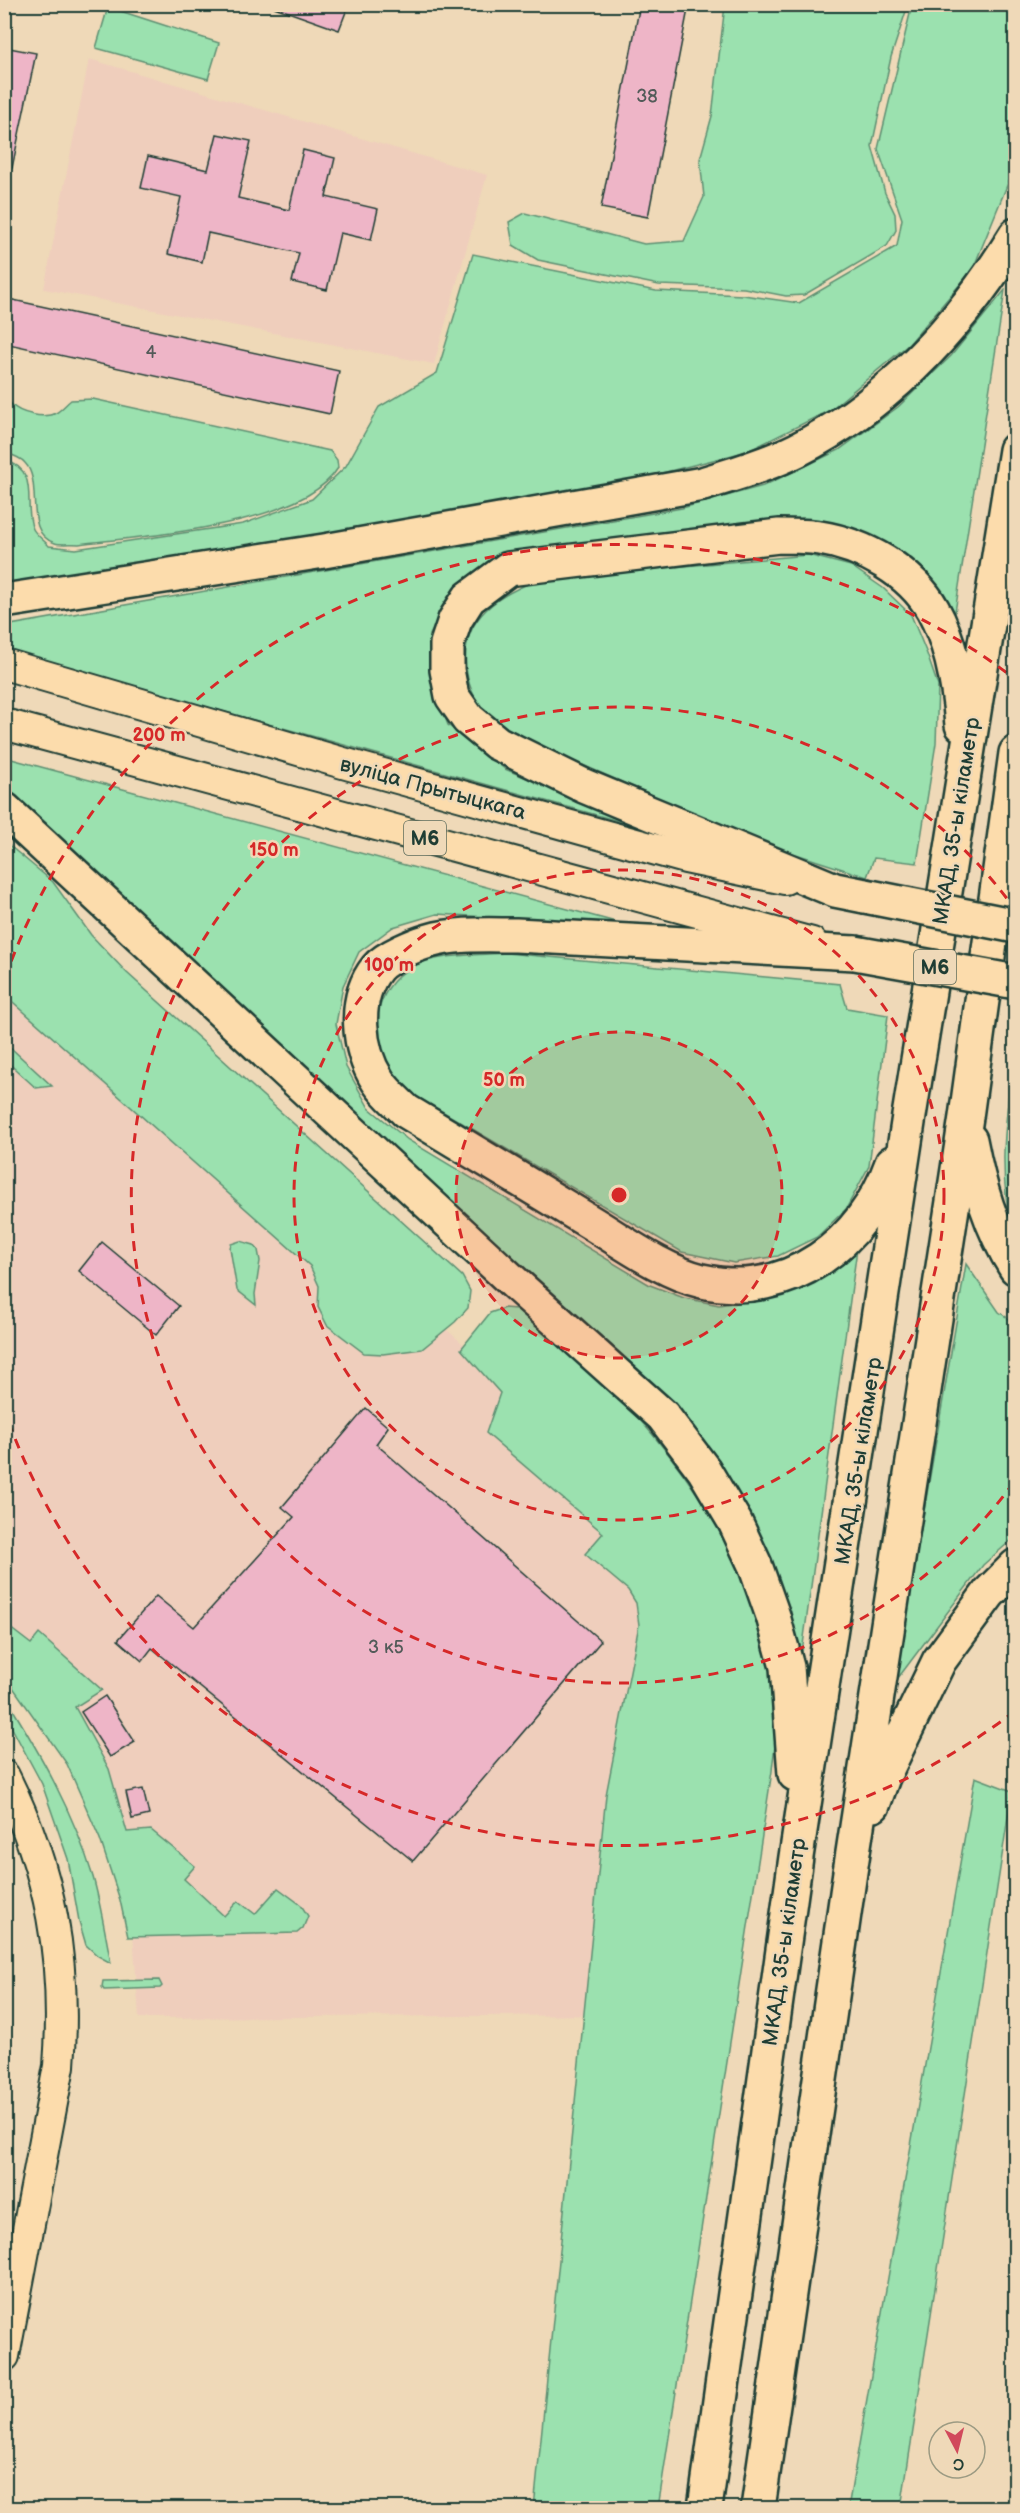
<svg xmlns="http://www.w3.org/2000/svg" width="1020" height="2513" viewBox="0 0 1020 2513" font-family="'Balsamiq Sans',sans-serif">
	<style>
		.built { fill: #efcebc }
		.green { fill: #9be1af; stroke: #5d8f72; stroke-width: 1.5 }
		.building { fill: #eeb5c7; stroke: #1f3d34; stroke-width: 1.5 }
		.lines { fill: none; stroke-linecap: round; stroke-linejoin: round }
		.major-casing { stroke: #1f3d34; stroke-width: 34 }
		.highway-casing { stroke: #1f3d34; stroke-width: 38 }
		.major { stroke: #fcdcac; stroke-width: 30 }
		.highway { stroke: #fcdcac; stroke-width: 33 }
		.highway-bridge-casing { stroke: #1f3d34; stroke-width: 38; stroke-linecap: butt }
		.highway-bridge { stroke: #fcdcac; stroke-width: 33 }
		.ring { fill: none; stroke: #d62828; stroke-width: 3; stroke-dasharray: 10 8 }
		.labels { text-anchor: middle; stroke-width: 5; stroke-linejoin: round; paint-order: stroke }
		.number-label { font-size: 18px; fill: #535b59 }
		.shield { fill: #efd9b8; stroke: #5d6c5c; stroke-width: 1.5 }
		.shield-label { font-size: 20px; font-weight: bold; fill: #1f3d34 }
		.street-label { font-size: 21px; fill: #1f3d34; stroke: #efd9b8 }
		.centre { fill: #d62828; stroke: #efd9b8; stroke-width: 3 }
		.ring-label { font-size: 18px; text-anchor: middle; font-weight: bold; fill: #d62828; stroke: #efd9b8; stroke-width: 5; stroke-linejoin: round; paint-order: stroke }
	</style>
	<rect width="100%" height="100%" fill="#efd9b8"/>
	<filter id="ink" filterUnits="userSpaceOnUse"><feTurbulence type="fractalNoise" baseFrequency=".0167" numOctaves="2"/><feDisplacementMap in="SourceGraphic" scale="12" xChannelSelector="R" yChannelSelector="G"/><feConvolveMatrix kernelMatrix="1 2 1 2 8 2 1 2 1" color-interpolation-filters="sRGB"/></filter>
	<g filter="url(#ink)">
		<g class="built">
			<polygon points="89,59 487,175 434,364 44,289"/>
			<polygon points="4,945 629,1488 661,1545 641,2015 139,2018 132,1919 117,1848 5,1638"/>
		</g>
		<g class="green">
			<polygon points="725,5 908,5 891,57 872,146 885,193 895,214 896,230 887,246 804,295 786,296 744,288 659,285 538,260 513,245 509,222 525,213 644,244 684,241 704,197 700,159 712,116"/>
			<path d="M 912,5 L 1015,5 L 1016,141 L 1010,178 L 973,269 L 909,344 L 830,410 L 748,451 L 623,483 L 5,589 L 4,460 C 42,470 22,506 33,529 C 36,535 45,541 49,546 L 76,549 L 243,524 L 312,499 L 346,466 L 379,407 L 437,373 L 473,254 L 656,291 L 743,295 L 799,303 L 897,246 L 902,219 L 878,149 Z"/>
			<polygon points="108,7 219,43 208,79 96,48"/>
			<polygon points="1005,290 953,625 870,539 487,564 461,582 445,605 430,635 431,680 448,725 505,769 658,832 5,651 5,626 682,508 763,486 839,450 898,407 951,356"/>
			<path d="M 4,386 C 6,391 7,399 11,404 C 20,414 44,419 56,413 C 61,410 66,404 71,400 L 93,399 L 330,451 L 337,460 L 338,468 C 303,526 142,536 79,544 C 72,543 62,545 55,543 C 22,533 44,483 25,463 C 20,457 12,455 5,453 Z"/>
			<path d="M 808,555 L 851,566 L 883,588 L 911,615 L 927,654 L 938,686 L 936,743 L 917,863 L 874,858 L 867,877 L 765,844 L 509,733 C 501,727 492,720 485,712 C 474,700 467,682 466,666 C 461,617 500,594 540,579 Z"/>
			<polygon points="4,757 627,925 437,914 393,927 359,952 343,986 336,1024 346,1067 369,1108 408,1140 650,1285 684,1298 719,1305 759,1299 803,1285 857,1249 800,1667 737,1500 5,793"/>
			<polygon points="5,842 53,882 91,935 127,973 462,1276 470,1291 468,1308 455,1322 422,1349 383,1354 364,1353 327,1325 318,1307 319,1286 310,1266 5,995"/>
			<path d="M 506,953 L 840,984 L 847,1008 L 888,1015 L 869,1166 L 846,1209 L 817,1237 L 778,1256 L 734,1263 L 682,1252 L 416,1096 C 408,1088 396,1080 390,1071 C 365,1033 376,980 420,963 C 444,954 480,955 506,953 Z"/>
			<path d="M 1015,1043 L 1015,1237 C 994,1171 1008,1110 1015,1043 Z"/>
			<polygon points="5,1049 12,1049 52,1086 36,1088 5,1060"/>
			<polygon points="240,1241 254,1245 258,1250 260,1261 255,1294 256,1305 237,1290 230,1248 231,1244"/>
			<polygon points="966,1264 999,1312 1015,1323 1015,1537 983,1565 895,1682"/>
			<path d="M 504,1308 L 516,1309 L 529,1316 C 553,1337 578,1357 601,1379 C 698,1474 771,1591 776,1730 C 776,1744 773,1758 772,1771 L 658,2508 L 534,2508 L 606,1795 L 639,1625 L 636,1603 L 628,1590 L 585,1554 L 603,1533 L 486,1433 L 500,1393 L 461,1349 L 490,1313 Z"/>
			<polygon points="5,1624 31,1644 39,1634 102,1690 75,1707 109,1769 127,1832 151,1830 195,1866 184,1879 224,1916 238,1901 255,1914 278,1888 301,1905 308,1916 303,1928 297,1933 128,1937 120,1900 100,1839 67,1764 5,1676"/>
			<path d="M 4,1695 C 40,1753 73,1811 93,1877 C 101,1905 105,1934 111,1963 L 98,1956 L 86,1945 L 79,1921 L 68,1859 L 42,1784 L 5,1715 Z"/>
			<polygon points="975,1777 1012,1791 901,2508 848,2508"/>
			<polygon points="159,1980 162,1986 160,1988 104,1990 102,1987 103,1981"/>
		</g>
		<g class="building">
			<polygon points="275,4 349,4 339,30 274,7"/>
			<polygon points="640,4 689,4 648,217 601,208"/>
			<polygon points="4,47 36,53 12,168 4,167"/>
			<polygon points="217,134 251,141 238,198 289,210 303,150 335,158 326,197 378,209 371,240 340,233 327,290 292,282 299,253 208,233 202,262 168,254 181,197 141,188 148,156 208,170"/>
			<polygon points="4,298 339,371 330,414 4,343"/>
			<polygon points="102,1242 179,1306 156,1335 79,1271"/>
			<polygon points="366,1408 388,1427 376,1444 601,1641 413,1861 152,1648 142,1661 118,1640 156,1596 194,1627 294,1517 282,1507"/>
			<polygon points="105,1696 135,1742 110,1757 81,1712"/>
			<polygon points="143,1789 149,1815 132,1819 126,1792"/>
		</g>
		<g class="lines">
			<defs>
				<g id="major">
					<polyline points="4,664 343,763 686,858 785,879"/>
					<polyline points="4,724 812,943"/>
					<path d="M 4,1776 C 51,1870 67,1961 59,2066 L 4,2356"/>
				</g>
				<g id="highway">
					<path d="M 4,601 L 324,551 L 703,484 C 734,474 767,465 797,450 C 890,403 962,323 1016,235"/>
					<polyline points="4,809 508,1277 663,1416 704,1470 735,1522 755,1565 773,1616 787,1667 795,1774"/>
					<path d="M 865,896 L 835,890 L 584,786 L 497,743 L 468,719 L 452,696 L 447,670 L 447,644 L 455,620 L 469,598 L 508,569 L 779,536 C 792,536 807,536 820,538 C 863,545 911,571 933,610 C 952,644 959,688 962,725"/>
					<path d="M 855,953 L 516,935 C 488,935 456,933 429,941 C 415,945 386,957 377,968 C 352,999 358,1050 378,1081 C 385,1092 397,1102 406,1111 C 467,1148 528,1185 590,1222 C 623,1242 664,1272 702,1281 C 790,1301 864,1242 892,1163"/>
					<path d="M 970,1140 C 979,1186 990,1227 1016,1268"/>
					<polyline points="873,1805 883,1777 939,1661 989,1593 1016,1566"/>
					<polyline points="705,2508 796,1857 909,1116 1016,450"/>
					<polyline points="758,2508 850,1872 966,1117 1016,753"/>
				</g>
			</defs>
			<use href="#major" class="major-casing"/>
			<use href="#highway" class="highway-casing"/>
			<use href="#major" class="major"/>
			<use href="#highway" class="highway"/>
			<defs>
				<g id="highway-bridge">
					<polyline points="865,896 1016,926"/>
					<polyline points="855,953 1016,982"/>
				</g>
			</defs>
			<use href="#highway-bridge" class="highway-bridge-casing"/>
			<use href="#highway-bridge" class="highway-bridge"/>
		</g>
	</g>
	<circle cx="619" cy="1195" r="163" fill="#d62828" fill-opacity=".12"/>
	<g class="ring">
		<circle cx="619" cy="1195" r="163"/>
		<circle cx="619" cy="1195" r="325"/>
		<path d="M1014 1482A488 488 0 1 1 1014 908"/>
		<path d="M1015 1711A651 651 0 0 1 5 1412M5 978A651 651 0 0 1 1015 679"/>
	</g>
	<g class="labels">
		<g class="number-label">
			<text x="647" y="102">38</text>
			<text x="151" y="358">4</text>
			<text x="386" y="1653">3 к5</text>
		</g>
		<g class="shield">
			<rect x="404" y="821" width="42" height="34" rx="4.5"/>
			<rect x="914" y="950" width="42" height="34" rx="4.5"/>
		</g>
		<g class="shield-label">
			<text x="425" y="845">М6</text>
			<text x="935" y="974">М6</text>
		</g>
		<g class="street-label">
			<text transform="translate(433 788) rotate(15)" y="7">вуліца Прытыцкага</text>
			<text transform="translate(956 821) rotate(-81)" y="7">МКАД, 35-ы кіламетр</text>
			<text transform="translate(858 1461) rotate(-81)" y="7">МКАД, 35-ы кіламетр</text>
			<text transform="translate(784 1942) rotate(-82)" y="7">МКАД, 35-ы кіламетр</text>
		</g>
	</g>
	<circle cx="619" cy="1195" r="9" class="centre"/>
	<g class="ring-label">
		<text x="159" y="741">200 m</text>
		<text x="274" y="856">150 m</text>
		<text x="389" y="971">100 m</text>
		<text x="504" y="1086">50 m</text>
	</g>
	<rect width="1020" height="2513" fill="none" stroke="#efd9b8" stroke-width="24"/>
	<rect x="12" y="12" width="996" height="2489" fill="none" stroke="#1f3d34" stroke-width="2" filter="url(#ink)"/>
	<g transform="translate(957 2450) rotate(173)"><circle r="28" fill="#efd9b8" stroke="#9c9b83" stroke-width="1.5"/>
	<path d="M0-4.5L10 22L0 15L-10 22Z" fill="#d1495b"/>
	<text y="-9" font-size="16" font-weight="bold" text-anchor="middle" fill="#1f3d34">С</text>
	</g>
</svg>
